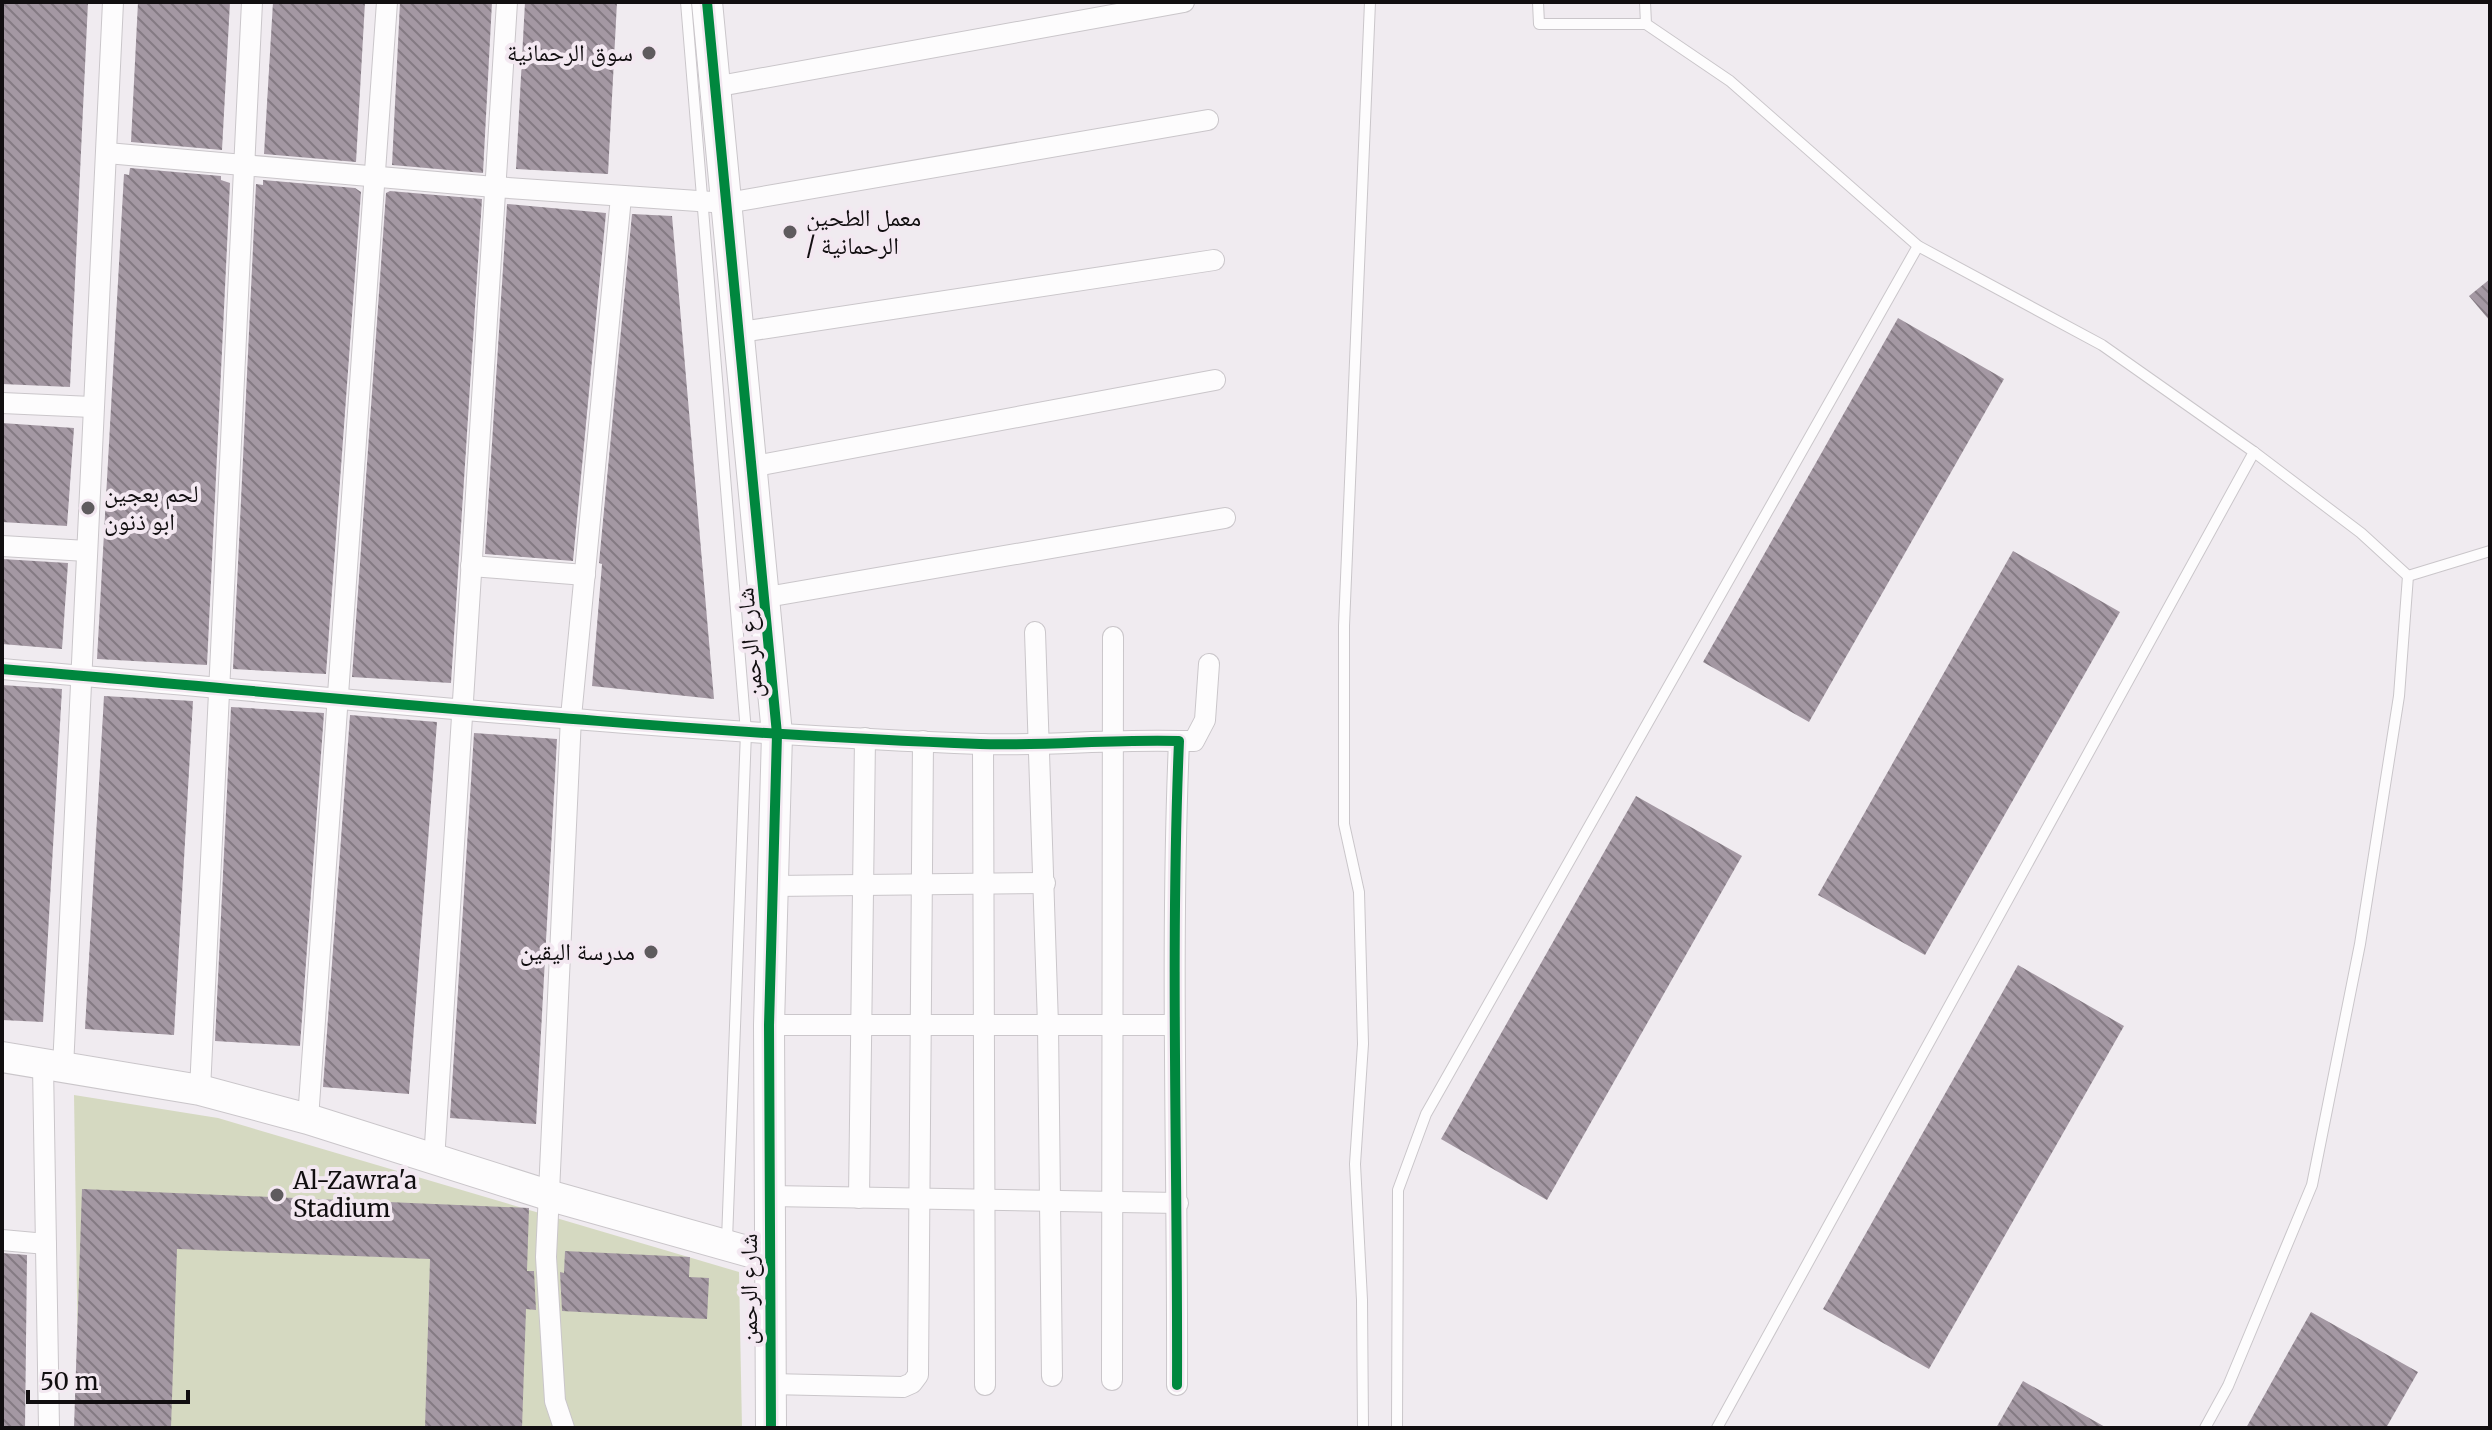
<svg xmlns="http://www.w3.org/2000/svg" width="2492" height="1430" viewBox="0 0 2492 1430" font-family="Merriweather,'Noto Naskh Arabic',serif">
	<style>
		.pitch { fill: #d5d9c1 }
		.building { fill: url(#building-back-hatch) }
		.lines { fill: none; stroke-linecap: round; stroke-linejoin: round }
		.lane-casing { stroke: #cac6ca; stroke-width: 12 }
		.street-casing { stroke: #cac6ca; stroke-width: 22 }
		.secondary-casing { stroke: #cac6ca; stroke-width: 32 }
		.lane { stroke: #fdfcfd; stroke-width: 10 }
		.street { stroke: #fdfcfd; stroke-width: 20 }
		.secondary { stroke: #fdfcfd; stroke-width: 30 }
		.cycleway-casing { stroke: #f3e8f1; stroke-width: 15 }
		.cycleway { stroke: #00873e; stroke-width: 10 }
		.poi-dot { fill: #5f5b5e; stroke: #f3e8f1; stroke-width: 3 }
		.labels { text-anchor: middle; stroke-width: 8; stroke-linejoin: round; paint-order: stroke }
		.poi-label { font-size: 24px; fill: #110e10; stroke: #f3e8f1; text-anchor: start }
		.street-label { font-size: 24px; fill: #110e10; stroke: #f3e8f1 }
	</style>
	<defs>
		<pattern id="building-back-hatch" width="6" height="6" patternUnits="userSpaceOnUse" patternTransform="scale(2)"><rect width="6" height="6" fill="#a498a3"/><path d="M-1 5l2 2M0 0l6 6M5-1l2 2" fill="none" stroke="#847a83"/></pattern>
	</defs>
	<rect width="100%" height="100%" fill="#f0ebf0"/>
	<polygon class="pitch" points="74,1095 218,1118 739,1272 742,1428 79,1428"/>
	<g class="building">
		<polygon points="2,2 88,2 70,387 2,384"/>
		<polygon points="138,2 230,2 222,150 131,142"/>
		<polygon points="273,2 365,2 356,162 264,154"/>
		<polygon points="400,2 492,2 483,173 392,165"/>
		<polygon points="525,2 617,2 608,174 516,169"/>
		<polygon points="130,168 221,176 221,180 230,183 207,665 97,659 124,174 129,175"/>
		<polygon points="263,180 355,188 361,192 326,674 233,669 256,184 263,185"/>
		<polygon points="390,191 482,199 451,683 352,677 386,193"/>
		<polygon points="507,204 606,213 573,561 485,554"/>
		<polygon points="632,214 672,216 714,699 592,686 602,564 599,563"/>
		<polygon points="2490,279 2490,321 2469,296"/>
		<polygon points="1898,318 2004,379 1809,722 1703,662"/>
		<polygon points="2,423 74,428 67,526 2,522"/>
		<polygon points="2013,551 2120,612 1925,955 1818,895"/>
		<polygon points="2,559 68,563 62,649 2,644"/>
		<polygon points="2,685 62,689 43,1022 2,1020"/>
		<polygon points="104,696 193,701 174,1035 85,1029"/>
		<polygon points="231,707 324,713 300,1046 215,1041"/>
		<polygon points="350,715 437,722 409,1094 323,1087"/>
		<polygon points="474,733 557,739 536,1124 450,1118"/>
		<polygon points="1636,796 1742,856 1547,1200 1441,1139"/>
		<polygon points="2018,965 2124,1026 1929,1369 1823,1309"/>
		<polygon points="82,1189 529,1208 527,1271 534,1271 536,1310 526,1309 522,1428 425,1428 430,1259 177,1249 171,1428 74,1428"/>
		<polygon points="565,1251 690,1257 689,1277 709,1278 707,1319 562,1311 560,1272 564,1273"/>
		<polygon points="2,1253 27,1255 25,1428 2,1428"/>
		<polygon points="2311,1312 2418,1372 2386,1428 2246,1428"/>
		<polygon points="2023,1381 2107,1428 1996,1428"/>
	</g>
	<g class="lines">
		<defs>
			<g id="lane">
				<polyline points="686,2 746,732 727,1240"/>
				<polyline points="1538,2 1539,24 1646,24"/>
				<polyline points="1645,2 1646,24 1730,81 1918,246 2102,345 2254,452 2361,533 2408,576 2399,696 2360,944 2312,1185 2228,1386 2205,1428"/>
				<polyline points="2408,576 2490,551"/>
				<polyline points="1363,1428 1362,1300 1355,1164 1363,1044 1359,892 1344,824 1344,626 1370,2"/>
				<polyline points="1397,1428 1398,1190 1426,1114 1918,246"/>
				<polyline points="1717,1428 2254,452"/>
			</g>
			<g id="street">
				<polyline points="714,87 1184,2"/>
				<polyline points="107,153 494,187 727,203 1208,120"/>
				<polyline points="741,332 1214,260"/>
				<polyline points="2,403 92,407"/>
				<polyline points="750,467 1215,380"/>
				<polyline points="2,546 87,551"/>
				<polyline points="471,566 585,575"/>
				<polyline points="767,597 1225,518"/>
				<polyline points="1035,632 1048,1025 1052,1376"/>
				<path d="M 2,669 C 327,696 653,732 980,744 C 1047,746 1113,739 1179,741 C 1170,956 1178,1170 1177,1385"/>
				<polyline points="1179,741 1194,741 1205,720 1209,664"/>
				<polyline points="983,744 985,1385"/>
				<polyline points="774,886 1045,883"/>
				<polyline points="769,1025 1173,1025"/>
				<polyline points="43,1065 49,1428"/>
				<polyline points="63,1068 113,2"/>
				<polyline points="200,1090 252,2"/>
				<polyline points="308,1119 387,2"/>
				<polyline points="434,1161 507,2"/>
				<polyline points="770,1196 1178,1203"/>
				<polyline points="859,1198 865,738"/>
				<polyline points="2,1240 46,1244"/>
				<polyline points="1112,1380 1113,637"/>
				<polyline points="770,1384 903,1387 912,1383 918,1375 923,741"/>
				<polyline points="564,1428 555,1401 546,1257 571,717 621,197"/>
			</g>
			<g id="secondary">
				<polyline points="707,2 777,734 769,1025 771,1428"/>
				<polyline points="2,1057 200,1090 308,1119 551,1196 768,1257"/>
			</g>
		</defs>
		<use href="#lane" class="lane-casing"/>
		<use href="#street" class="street-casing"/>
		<use href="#secondary" class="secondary-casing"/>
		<use href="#lane" class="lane"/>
		<use href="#street" class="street"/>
		<use href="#secondary" class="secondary"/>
		<defs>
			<g id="cycleway">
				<polyline points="707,2 777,734 769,1025 771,1428"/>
				<path d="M 2,669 C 327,696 653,732 980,744 C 1047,746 1113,739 1179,741 C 1170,956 1178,1170 1177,1385"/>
			</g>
		</defs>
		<use href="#cycleway" class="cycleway-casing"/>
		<use href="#cycleway" class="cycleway"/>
	</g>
	<g class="poi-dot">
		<circle cx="649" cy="53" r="8"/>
		<circle cx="790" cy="232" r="8"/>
		<circle cx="88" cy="508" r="8"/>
		<circle cx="651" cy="952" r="8"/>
		<circle cx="277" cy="1195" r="8"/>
	</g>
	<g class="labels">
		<g class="poi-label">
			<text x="633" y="61" text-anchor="end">سوق الرحمانية</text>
			<text x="806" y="226">معمل الطحين<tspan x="806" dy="28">/ الرحمانية</tspan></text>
			<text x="104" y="502">لحم بعجين<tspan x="104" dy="28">ابو ذنون</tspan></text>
			<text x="635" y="960" text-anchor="end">مدرسة اليقين</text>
			<text x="293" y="1189">Al-Zawra'a<tspan x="293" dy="28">Stadium</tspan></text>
		</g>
		<g class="street-label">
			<text transform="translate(750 643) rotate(-95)" y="8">شارع الرحمن</text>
			<text transform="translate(749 1289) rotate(-90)" y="8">شارع الرحمن</text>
		</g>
	</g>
	<rect width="2492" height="1430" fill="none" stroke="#110e10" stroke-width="8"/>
	<path d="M28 1390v12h160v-12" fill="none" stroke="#110e10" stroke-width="4"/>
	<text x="40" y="1390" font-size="24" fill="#110e10" stroke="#f3e8f1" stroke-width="6" paint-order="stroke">50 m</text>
</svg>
